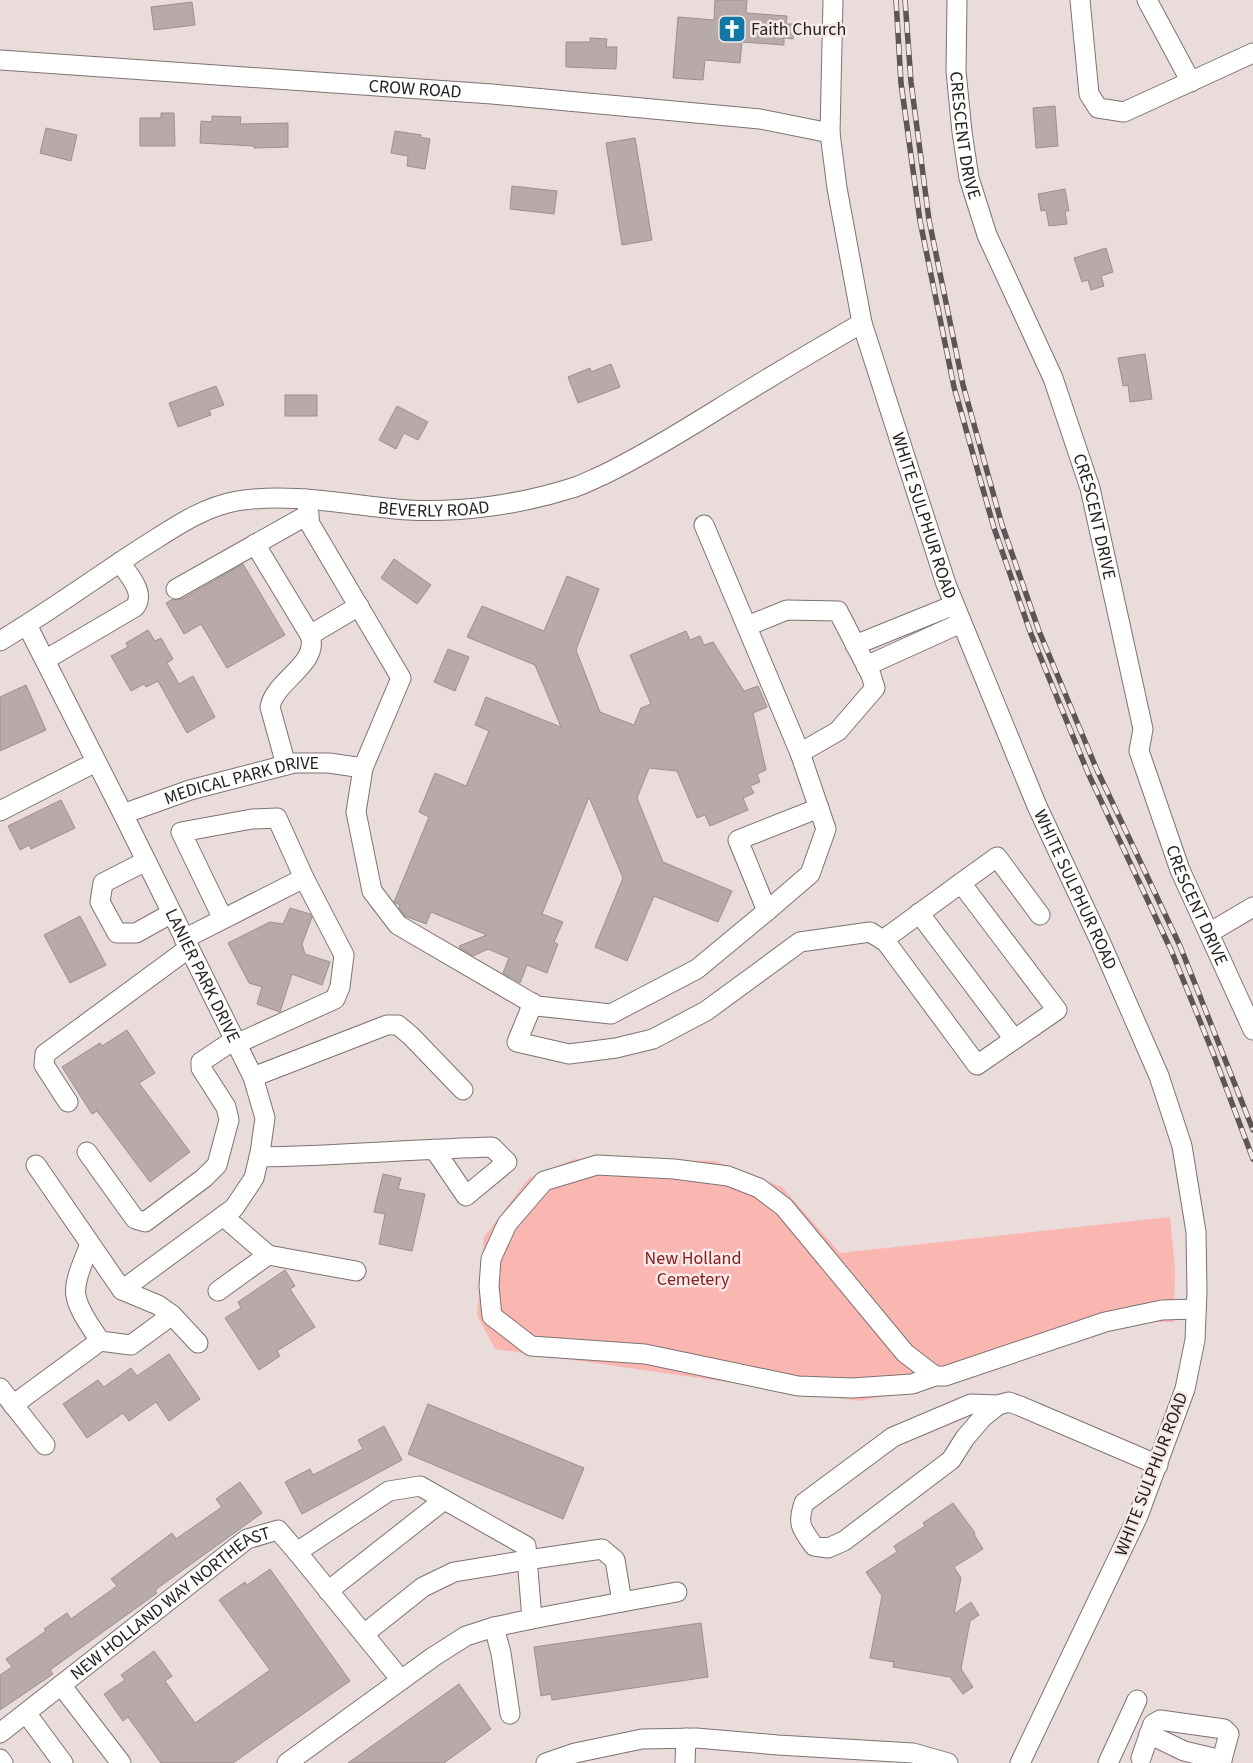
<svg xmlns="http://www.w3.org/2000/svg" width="1253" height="1763" viewBox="0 0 1253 1763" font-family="'Source Sans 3',sans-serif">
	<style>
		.green { fill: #fab7b2 }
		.building { fill: #b7aaa9; stroke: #9c8f8e }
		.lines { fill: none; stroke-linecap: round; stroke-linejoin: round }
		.minor-casing { stroke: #7e7271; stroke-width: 21 }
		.minor { stroke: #fff; stroke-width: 19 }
		.rail-casing { stroke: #5e5656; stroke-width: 5.5 }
		.rail { stroke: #f7e9e8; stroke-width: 4; stroke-dasharray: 11; stroke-linecap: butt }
		.labels { text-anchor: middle; stroke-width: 5; stroke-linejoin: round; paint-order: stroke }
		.poi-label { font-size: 18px; fill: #272222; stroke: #f7e9e8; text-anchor: start }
		.street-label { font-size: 18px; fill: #272222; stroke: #f7e9e8 }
		.park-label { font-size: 18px; fill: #871e22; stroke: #f7e9e8 }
	</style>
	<rect width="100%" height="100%" fill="#eadcdb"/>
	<polygon class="green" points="575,1159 715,1161 782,1187 840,1253 1170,1217 1175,1269 1174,1322 1147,1322 1107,1329 951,1381 860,1401 495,1349 477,1315 484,1237 529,1178"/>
	<g class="building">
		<polygon points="715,0 747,0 746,13 787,16 786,24 794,24 793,39 784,38 784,45 742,42 740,63 705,60 703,80 673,78 678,17 714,20"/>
		<polygon points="192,2 195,25 154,30 151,7"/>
		<polygon points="590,38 607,39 606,47 617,47 616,69 566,67 566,42 590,42"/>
		<polygon points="1055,106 1058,146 1036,148 1033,108"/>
		<polygon points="161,113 174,113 175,146 140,146 140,118 161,118"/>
		<polygon points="212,116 241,117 240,124 288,123 288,147 254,148 254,146 200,143 201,121 212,122"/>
		<polygon points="46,128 77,135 71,161 40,153"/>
		<polygon points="395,131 421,135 420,137 430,139 425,169 407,166 408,156 391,153"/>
		<polygon points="635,138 652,240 622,245 606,143"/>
		<polygon points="512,186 557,191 554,214 510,209"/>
		<polygon points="1065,189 1069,211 1065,211 1067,224 1049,226 1046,210 1041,211 1038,194"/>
		<polygon points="1106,248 1113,272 1101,276 1104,286 1091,290 1088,280 1082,282 1074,258"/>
		<polygon points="1145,354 1152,399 1130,402 1128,385 1123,386 1118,358"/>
		<polygon points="611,364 620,387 578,403 568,377 590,368 591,372"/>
		<polygon points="216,386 224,405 209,410 211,415 178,427 169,403"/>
		<rect x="285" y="395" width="32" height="21"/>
		<polygon points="397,406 428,422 418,440 404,433 396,449 379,440"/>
		<polygon points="394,559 431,585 417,604 381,578"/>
		<polygon points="243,564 285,635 227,668 201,624 184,634 166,603 173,599 182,599"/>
		<polygon points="567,576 599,589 576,650 600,712 634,725 641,708 651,704 630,655 686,631 690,640 700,636 704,645 713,642 744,691 758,686 767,707 753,713 766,770 757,774 760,782 750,786 754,793 743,798 748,810 710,826 705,815 697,818 677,771 649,768 637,798 663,862 732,891 718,922 654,896 627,961 595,947 623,878 589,797 542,914 563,922 554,942 558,944 547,973 527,965 520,983 503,973 509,958 488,949 473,956 460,948 459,946 487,935 431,912 426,924 405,916 399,908 400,905 394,902 429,817 419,812 435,773 466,786 489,731 475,725 486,697 561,727 535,665 467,637 482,606 544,631"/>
		<polygon points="148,630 155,641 161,638 173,659 167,663 179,684 193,676 215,717 187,733 158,681 146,687 144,684 131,691 111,656 128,647 126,643"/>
		<polygon points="448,649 469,657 455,691 434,682"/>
		<polygon points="26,685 46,730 0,751 0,697"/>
		<polygon points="61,800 75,828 31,849 29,845 20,850 8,826"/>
		<polygon points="290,908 310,914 312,917 302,944 305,954 330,962 322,985 292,974 280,1012 257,1004 262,987 249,983 228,943 270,922 283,924"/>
		<polygon points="80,916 106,965 70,983 44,935"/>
		<polygon points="127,1030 155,1073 139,1083 190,1152 150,1182 97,1111 92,1114 62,1067 100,1043 102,1046"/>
		<polygon points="383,1174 401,1178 398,1189 425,1194 412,1251 379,1244 385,1214 374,1212"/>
		<polygon points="285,1270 295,1286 290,1289 315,1327 277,1351 280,1356 259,1370 225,1318 241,1308 238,1302"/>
		<polygon points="169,1354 200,1399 169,1421 156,1402 129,1421 123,1413 87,1438 63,1404 98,1380 104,1387 131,1368 137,1376"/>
		<polygon points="428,1404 584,1468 563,1519 408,1454"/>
		<polygon points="384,1426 402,1460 302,1514 285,1482 310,1469 313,1475 363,1449 358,1440"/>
		<polygon points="240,1482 262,1513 155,1590 157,1593 50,1670 53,1674 0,1710 0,1675 12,1667 6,1659 46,1631 44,1629 67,1613 71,1619 117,1586 111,1579 172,1533 176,1539 222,1507 216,1499"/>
		<polygon points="953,1503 975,1533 974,1534 983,1549 954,1567 961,1578 954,1614 971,1602 979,1615 970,1621 961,1669 973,1687 963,1694 950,1677 893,1667 894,1662 870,1658 882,1596 866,1572 897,1552 894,1546 925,1526 923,1523"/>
		<polygon points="270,1569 350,1681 233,1763 161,1763 128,1717 123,1721 104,1694 125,1680 121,1675 154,1651 172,1676 165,1681 195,1723 270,1670 219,1600 245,1582 247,1585"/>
		<polygon points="701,1623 708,1677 552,1700 551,1694 541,1696 534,1647"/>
		<polygon points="459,1684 491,1729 444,1763 348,1763"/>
	</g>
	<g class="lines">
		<defs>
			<g id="minor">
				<path id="s1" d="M 833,0 L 830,133 L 837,188 L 862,323 L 946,584 L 1037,806 L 1100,941 L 1159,1076 L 1182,1146 L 1196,1232 L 1197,1291 L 1195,1340 L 1185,1389 L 1138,1516 L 1020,1763"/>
				<path id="s2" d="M 957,0 L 956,71 L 962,132 L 969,178 L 987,235 L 1053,378 L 1090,488 L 1143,729 L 1139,751 L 1180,870 L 1253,1030"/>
				<polyline points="1080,0 1089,94 1098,108 1124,112 1253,53"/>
				<polyline points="1147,0 1191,82"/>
				<path id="s3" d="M 0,60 L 492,94 L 760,119 L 830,133"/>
				<polyline points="306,499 310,524 401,678 363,768 356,812 372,891 398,925 537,1006 611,1014 697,969 767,911 810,874 826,829 800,753 704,525"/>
				<polyline points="255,544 310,635 359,606"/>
				<polyline points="176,589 309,514"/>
				<path id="s4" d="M 27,625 L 123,814 L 253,1077 L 265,1118 L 260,1153 L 254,1178 L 234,1208 L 122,1290"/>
				<polyline points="747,626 787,610 838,611 871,675 875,688 838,731 800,753"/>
				<path id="s5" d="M 0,641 C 49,612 95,578 143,547 C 172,529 202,507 237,501 C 294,492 351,506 408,510 C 461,513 522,504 572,488 C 583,485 593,479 603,475 C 642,456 678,434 715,411 C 763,381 812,352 862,323"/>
				<polyline points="855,645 954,605"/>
				<path d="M 45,660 L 135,607 C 146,592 128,575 120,562"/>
				<polyline points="866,666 961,623"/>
				<path d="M 286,765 L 270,707 C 275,680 320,664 310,635"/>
				<polyline points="0,811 96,762"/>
				<path id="s6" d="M 123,814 L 190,790 L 294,763 L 329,763 L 363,768"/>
				<polyline points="146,861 103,883 100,902 117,933 136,933 172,913"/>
				<polyline points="767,911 738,840 819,808"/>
				<polyline points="919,913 1014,1039"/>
				<polyline points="1209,933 1253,907"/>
				<polyline points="184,939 304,878 277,818 252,819 181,832 223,919"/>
				<polyline points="883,940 961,883"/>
				<polyline points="533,1003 517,1042 569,1054 616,1048 653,1039 706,1011 800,942 870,932 886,942 977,1065 1057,1010 961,883 997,857 1040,915"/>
				<polyline points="236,1044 335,999 340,987 344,955 304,878"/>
				<polyline points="253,1077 387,1025 398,1025 411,1036 463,1090"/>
				<polyline points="68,1102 44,1065 45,1054 189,948"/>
				<polyline points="87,1152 135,1219 145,1222 204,1178 217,1165 229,1120 226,1107 201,1068 201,1062 234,1040"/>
				<path d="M 259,1157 C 337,1156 415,1149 492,1147 L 507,1162 L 466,1196 L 434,1149"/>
				<polyline points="36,1165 122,1290 158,1305 172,1315 198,1343"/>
				<path d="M 90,1244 C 85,1258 73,1281 76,1296 C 79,1312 92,1328 100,1341 L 131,1345 L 172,1315"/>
				<polyline points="268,1255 356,1271"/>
				<polyline points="218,1291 268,1255 223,1216"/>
				<polyline points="935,1376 912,1384 852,1388 798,1386 645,1354 531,1346 492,1316 489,1286 491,1259 507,1224 544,1181 597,1165 674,1169 728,1176 759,1188 784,1207 905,1353 935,1376 945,1376 1105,1322 1162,1310 1196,1309"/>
				<polyline points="0,1388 45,1445"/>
				<polyline points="13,1405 100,1341"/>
				<path d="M 998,1405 L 971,1404 L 893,1437 L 804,1503 C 797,1524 801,1528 814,1546 L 828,1548 L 844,1541 L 951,1460 L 965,1438 L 983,1417 L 998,1405 L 1009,1402 L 1020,1406 L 1158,1465"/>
				<polyline points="297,1552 401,1680"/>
				<polyline points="328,1591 444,1500"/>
				<polyline points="622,1602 677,1592"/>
				<polyline points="494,1627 501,1653 510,1714"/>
				<polyline points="364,1634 423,1587 454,1572 527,1560 602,1549 615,1560 622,1602 532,1619"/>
				<polyline points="61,1685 121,1763"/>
				<polyline points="26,1713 63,1763"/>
				<path id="s7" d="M 0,1733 L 247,1539 L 278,1530 L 297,1552 L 389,1491 L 420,1486 L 526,1546 L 532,1619 L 494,1627 L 466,1636 L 433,1657 L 287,1763"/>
				<polyline points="1149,1734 1184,1751 1222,1760"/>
				<polyline points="1141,1758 1153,1724 1160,1720 1224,1729 1229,1734 1221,1763"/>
				<polyline points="0,1759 3,1763"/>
				<polyline points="546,1763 575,1753 642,1739 696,1738 778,1745 913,1753 948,1763"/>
				<polyline points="685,1763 686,1738"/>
				<polyline points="1108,1763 1137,1700"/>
			</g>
		</defs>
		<use href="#minor" class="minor-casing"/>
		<use href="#minor" class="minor"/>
		<defs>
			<g id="rail">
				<polyline points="896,0 901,83 920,221 954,387 994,528 1031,634 1088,773 1171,950 1213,1053 1253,1159"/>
				<polyline points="905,0 911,82 929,220 963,385 1002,525 1039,631 1097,770 1180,946 1253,1130"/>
			</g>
		</defs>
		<use href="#rail" class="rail-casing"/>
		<use href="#rail" class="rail"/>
	</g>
	<defs>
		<symbol id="church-square" viewBox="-11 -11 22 22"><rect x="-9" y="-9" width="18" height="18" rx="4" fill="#1278a3" stroke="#f7e9e8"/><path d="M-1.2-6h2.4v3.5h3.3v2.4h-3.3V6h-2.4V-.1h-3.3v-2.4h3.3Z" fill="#fff"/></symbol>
	</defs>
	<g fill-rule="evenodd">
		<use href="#church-square" x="716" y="13" width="32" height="32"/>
	</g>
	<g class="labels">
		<g class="poi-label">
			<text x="751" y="35">Faith Church</text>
		</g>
		<g class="street-label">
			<text dy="6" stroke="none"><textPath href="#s3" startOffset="416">CROW ROAD</textPath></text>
			<text dy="6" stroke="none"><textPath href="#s2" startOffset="136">CRESCENT DRIVE</textPath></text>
			<text dy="6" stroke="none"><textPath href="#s5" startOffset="474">BEVERLY ROAD</textPath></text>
			<text dy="6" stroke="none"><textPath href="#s1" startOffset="528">WHITE SULPHUR ROAD</textPath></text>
			<text dy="6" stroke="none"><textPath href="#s2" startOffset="541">CRESCENT DRIVE</textPath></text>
			<text dy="6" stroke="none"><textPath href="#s6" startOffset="124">MEDICAL PARK DRIVE</textPath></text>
			<text dy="6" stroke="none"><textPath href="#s1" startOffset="932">WHITE SULPHUR ROAD</textPath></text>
			<text dy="6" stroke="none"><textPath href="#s2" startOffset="946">CRESCENT DRIVE</textPath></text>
			<text dy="6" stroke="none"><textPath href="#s4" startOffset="392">LANIER PARK DRIVE</textPath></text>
			<text transform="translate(1151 1474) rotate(-69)" y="6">WHITE SULPHUR ROAD</text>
			<text dy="6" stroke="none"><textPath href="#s7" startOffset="215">NEW HOLLAND WAY NORTHEAST</textPath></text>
		</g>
		<g class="park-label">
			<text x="693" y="1264">New Holland<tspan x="693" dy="21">Cemetery</tspan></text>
		</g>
	</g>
</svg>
